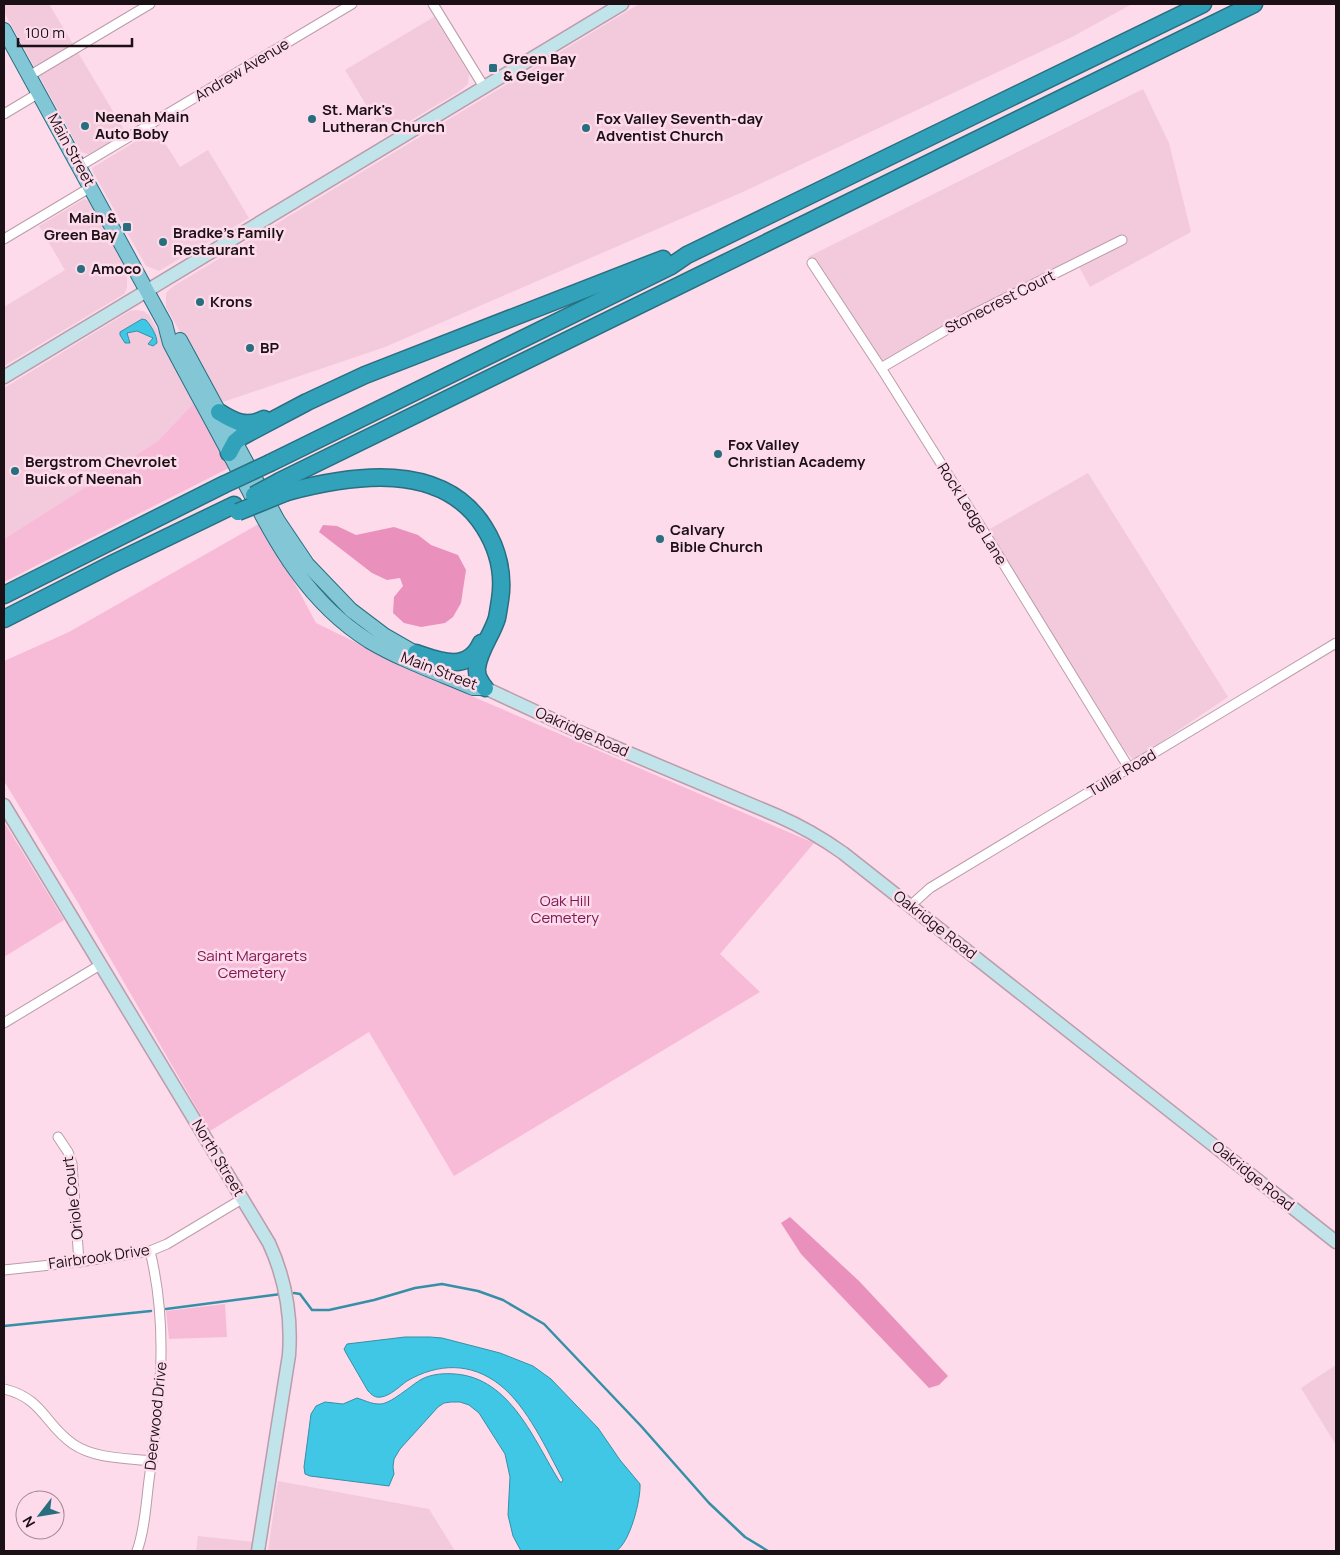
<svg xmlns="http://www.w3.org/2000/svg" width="1340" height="1555" viewBox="0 0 1340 1555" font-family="Manrope,sans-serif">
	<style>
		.built { fill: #f2cadc }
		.green { fill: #f7bbd7 }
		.forest { fill: #ea90bc }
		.water { fill: #40c7e5; stroke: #3590a7 }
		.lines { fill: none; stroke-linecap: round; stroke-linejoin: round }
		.stream { stroke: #3590a7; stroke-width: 2.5 }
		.street-casing { stroke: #bb9caa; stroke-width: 11 }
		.secondary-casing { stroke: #bb9caa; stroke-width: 15 }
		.primary-casing { stroke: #296f80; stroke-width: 16 }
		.highway-casing { stroke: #296f80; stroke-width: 19 }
		.street { stroke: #fff; stroke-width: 9 }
		.secondary { stroke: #c1e3ea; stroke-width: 12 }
		.primary { stroke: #83c7d6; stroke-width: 14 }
		.highway { stroke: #31a2ba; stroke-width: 16 }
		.highway-bridge-casing { stroke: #296f80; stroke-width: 19; stroke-linecap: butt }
		.highway-bridge { stroke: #31a2ba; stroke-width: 16 }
		.poi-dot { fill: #296e7e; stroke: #fddbea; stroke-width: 2 }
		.labels { text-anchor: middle; stroke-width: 5; stroke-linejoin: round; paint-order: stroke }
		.poi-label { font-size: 15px; font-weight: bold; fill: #1b1015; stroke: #fddbea; text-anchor: start }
		.street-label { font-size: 15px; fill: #1b1015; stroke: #fddbea }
		.park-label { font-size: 15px; fill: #811856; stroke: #fddbea }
	</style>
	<rect width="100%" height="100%" fill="#fddbea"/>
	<g class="built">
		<polygon points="4,4 49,4 126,133 88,154 81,152 4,12"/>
		<polygon points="639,4 1132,4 1072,37 745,191 385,347 220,403 166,307 166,293 172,287"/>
		<polygon points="434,17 469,74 468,84 460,91 385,136 345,70"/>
		<polygon points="1143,89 1169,143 1191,232 1090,287 1077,263 881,368 808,257"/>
		<polygon points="156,129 180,167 208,150 249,218 159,271 146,266 93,172 92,168"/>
		<polygon points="84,199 89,201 127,272 127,288 124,294 4,366 4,307 65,270 39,226"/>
		<polygon points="136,310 143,311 149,315 196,402 191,406 158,441 4,539 4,388 130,311"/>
		<polygon points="1088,473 1228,697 1134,760 1126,752 988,530"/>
		<polygon points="1336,1365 1336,1445 1301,1388"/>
		<polygon points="278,1481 429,1509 455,1551 268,1551"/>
		<polygon points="198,1536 255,1542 253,1551 196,1551"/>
	</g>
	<g class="green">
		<polygon points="196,402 231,467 4,582 4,539 158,441 191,406"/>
		<polygon points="262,522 316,623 427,677 814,843 720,954 760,992 454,1176 369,1032 210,1131 77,901 4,781 4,661 69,632"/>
		<polygon points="4,822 64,920 4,957"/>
		<polygon points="225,1304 227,1337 169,1339 166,1311"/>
	</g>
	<g class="forest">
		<polygon points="323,525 337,526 356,535 394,527 418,535 431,545 458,555 466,570 461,603 453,617 445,623 421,627 404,623 393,613 394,597 403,586 400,578 387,580 372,573 319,532"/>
		<polygon points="790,1217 859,1281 948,1376 939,1385 929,1388 801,1254 781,1223"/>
	</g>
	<g class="water">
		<path d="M 142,319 L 146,320 C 151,326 157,335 157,343 L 153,346 L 148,344 L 153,338 L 137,331 L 127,333 L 130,343 L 125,343 L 120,335 L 120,332 Z"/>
		<path d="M 405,1337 L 430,1337 L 442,1338 L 500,1353 L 533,1366 L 551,1379 L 598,1428 L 620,1460 L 640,1484 C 641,1499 630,1543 616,1551 L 521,1551 L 513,1536 L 508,1515 L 510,1477 L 505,1454 L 479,1413 L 469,1405 L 460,1402 L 451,1402 L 444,1403 L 438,1407 L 400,1449 L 394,1459 L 393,1467 L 394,1474 L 389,1486 L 310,1476 L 305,1474 L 304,1467 L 311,1414 L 316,1406 L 325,1402 L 343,1404 L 357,1398 C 364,1400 371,1404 379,1404 C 390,1405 411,1385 422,1379 C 432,1374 444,1373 455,1374 C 511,1378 534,1441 560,1482 L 562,1482 L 563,1480 C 547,1450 527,1406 500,1385 C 471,1362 438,1363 407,1381 C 400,1386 390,1396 381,1397 C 375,1398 372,1395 368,1391 L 346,1353 L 344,1349 L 347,1344 Z"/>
	</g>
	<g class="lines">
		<g class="stream">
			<polyline points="294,1293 300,1294 312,1310 329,1310 374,1300 415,1288 442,1284 478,1291 503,1300 544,1324 641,1426 709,1503 745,1537 768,1551"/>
			<polyline points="166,1309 281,1294"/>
			<polyline points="4,1326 151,1311"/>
		</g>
		<defs>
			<g id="street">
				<polyline points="433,4 484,87"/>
				<polyline points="29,76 150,4"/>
				<polyline points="4,114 39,93"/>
				<polyline points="80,166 352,4"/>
				<polyline points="4,239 91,187"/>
				<polyline points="812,263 881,368 984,532 1129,768"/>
				<polyline points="881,368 968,317 1122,240"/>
				<polyline points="910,906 930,888 1336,643"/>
				<polyline points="4,1023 100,965"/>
				<polyline points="58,1137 68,1152 72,1164 79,1262"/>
				<polyline points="4,1270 79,1262 150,1251 167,1244 242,1199"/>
				<path d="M 4,1389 C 43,1398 45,1425 73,1444 C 95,1459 126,1458 152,1461"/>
				<path d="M 137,1551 C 145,1529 146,1503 149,1480 C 160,1402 169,1329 150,1251"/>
			</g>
			<g id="secondary">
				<polyline points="4,377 622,4"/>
				<path d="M 485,688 L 586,735 L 778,816 C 801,826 822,838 843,853 L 1336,1242"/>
				<path d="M 4,805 L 269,1243 C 286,1280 292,1315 289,1355 L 258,1551"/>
			</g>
			<g id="primary">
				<path d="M 4,30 L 165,324 L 170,343 C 192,385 215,426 237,468 C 272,534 302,599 369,641 C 401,660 438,673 473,688 L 485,688"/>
				<polyline points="180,340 278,521 307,564 351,610 384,635 424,658"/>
			</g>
			<g id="highway">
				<path d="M 219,412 C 235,422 246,428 264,419"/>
				<polyline points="229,453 235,442 241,437 307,402 365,375 663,259"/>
				<polyline points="270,463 671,266 687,255 1203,4"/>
				<polyline points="280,481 1254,4"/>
				<path d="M 287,492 C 351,475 442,460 484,527 C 498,549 504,575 500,600 C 499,606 498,613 497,618 C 492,635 479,650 477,668 C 476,676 480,682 485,688"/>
				<polyline points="4,595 223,485"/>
				<polyline points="4,619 112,564 234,505"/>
				<path d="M 416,653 C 439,661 468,673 481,643"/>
			</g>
		</defs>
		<use href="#street" class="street-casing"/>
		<use href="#secondary" class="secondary-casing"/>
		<use href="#primary" class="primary-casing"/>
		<use href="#highway" class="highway-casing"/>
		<use href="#street" class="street"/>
		<use href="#secondary" class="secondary"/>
		<use href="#primary" class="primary"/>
		<use href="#highway" class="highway"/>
		<defs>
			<g id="highway-bridge">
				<polyline points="223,485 270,463"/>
				<polyline points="254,495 280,481"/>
				<polyline points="238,512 287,492"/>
			</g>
		</defs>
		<use href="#highway-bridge" class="highway-bridge-casing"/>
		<use href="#highway-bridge" class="highway-bridge"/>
	</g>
	<g class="poi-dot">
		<rect x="488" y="63" width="10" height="10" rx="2.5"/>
		<circle cx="312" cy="119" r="5"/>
		<circle cx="85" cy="126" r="5"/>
		<circle cx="586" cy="128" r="5"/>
		<rect x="122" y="222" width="10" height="10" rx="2.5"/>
		<circle cx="163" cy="242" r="5"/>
		<circle cx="81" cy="269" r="5"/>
		<circle cx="200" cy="302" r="5"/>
		<circle cx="250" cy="348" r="5"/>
		<circle cx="718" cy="454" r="5"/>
		<circle cx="15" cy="471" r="5"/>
		<circle cx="660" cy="539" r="5"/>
	</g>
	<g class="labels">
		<g class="poi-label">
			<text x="503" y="64">Green Bay<tspan x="503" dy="17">&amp; Geiger</tspan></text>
			<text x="322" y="115">St. Mark's<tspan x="322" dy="17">Lutheran Church</tspan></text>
			<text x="95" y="122">Neenah Main<tspan x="95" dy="17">Auto Boby</tspan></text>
			<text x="596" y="124">Fox Valley Seventh-day<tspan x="596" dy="17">Adventist Church</tspan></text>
			<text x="117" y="223" text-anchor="end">Main &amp;<tspan x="117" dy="17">Green Bay</tspan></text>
			<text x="173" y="238">Bradke's Family<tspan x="173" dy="17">Restaurant</tspan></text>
			<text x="91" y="274">Amoco</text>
			<text x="210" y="307">Krons</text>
			<text x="260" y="353">BP</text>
			<text x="728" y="450">Fox Valley<tspan x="728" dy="17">Christian Academy</tspan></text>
			<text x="25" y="467">Bergstrom Chevrolet<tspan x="25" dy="17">Buick of Neenah</tspan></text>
			<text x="670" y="535">Calvary<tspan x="670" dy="17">Bible Church</tspan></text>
		</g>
		<g class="street-label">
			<text transform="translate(242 70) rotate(-31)" y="5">Andrew Avenue</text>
			<text transform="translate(71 150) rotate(61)" y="5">Main Street</text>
			<text transform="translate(1000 302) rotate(-27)" y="5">Stonecrest Court</text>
			<text transform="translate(972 514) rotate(58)" y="5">Rock Ledge Lane</text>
			<text transform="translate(439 671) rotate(21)" y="5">Main Street</text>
			<text transform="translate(582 732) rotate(24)" y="5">Oakridge Road</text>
			<text transform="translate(1122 773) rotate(-31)" y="5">Tullar Road</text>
			<text transform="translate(935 925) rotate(38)" y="5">Oakridge Road</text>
			<text transform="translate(218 1158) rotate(59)" y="5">North Street</text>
			<text transform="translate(1253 1176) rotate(39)" y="5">Oakridge Road</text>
			<text transform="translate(73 1198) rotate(-97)" y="5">Oriole Court</text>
			<text transform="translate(99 1257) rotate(-8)" y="5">Fairbrook Drive</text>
			<text transform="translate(156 1416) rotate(-84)" y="5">Deerwood Drive</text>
		</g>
		<g class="park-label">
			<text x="565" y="906">Oak Hill<tspan x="565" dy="17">Cemetery</tspan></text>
			<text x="252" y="961">Saint Margarets<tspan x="252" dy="17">Cemetery</tspan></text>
		</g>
	</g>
	<rect width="1340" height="1555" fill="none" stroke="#1b1015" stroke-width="10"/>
	<g transform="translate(40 1515) rotate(239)"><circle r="24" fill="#fddbea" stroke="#a38a95"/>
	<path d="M0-4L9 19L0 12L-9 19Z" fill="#296e7e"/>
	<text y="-8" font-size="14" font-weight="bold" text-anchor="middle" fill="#1b1015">N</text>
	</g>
	<path d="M18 38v8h114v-8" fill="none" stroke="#1b1015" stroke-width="2.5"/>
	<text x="25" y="38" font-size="15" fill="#1b1015" stroke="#fddbea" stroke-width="4" paint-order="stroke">100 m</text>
</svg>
